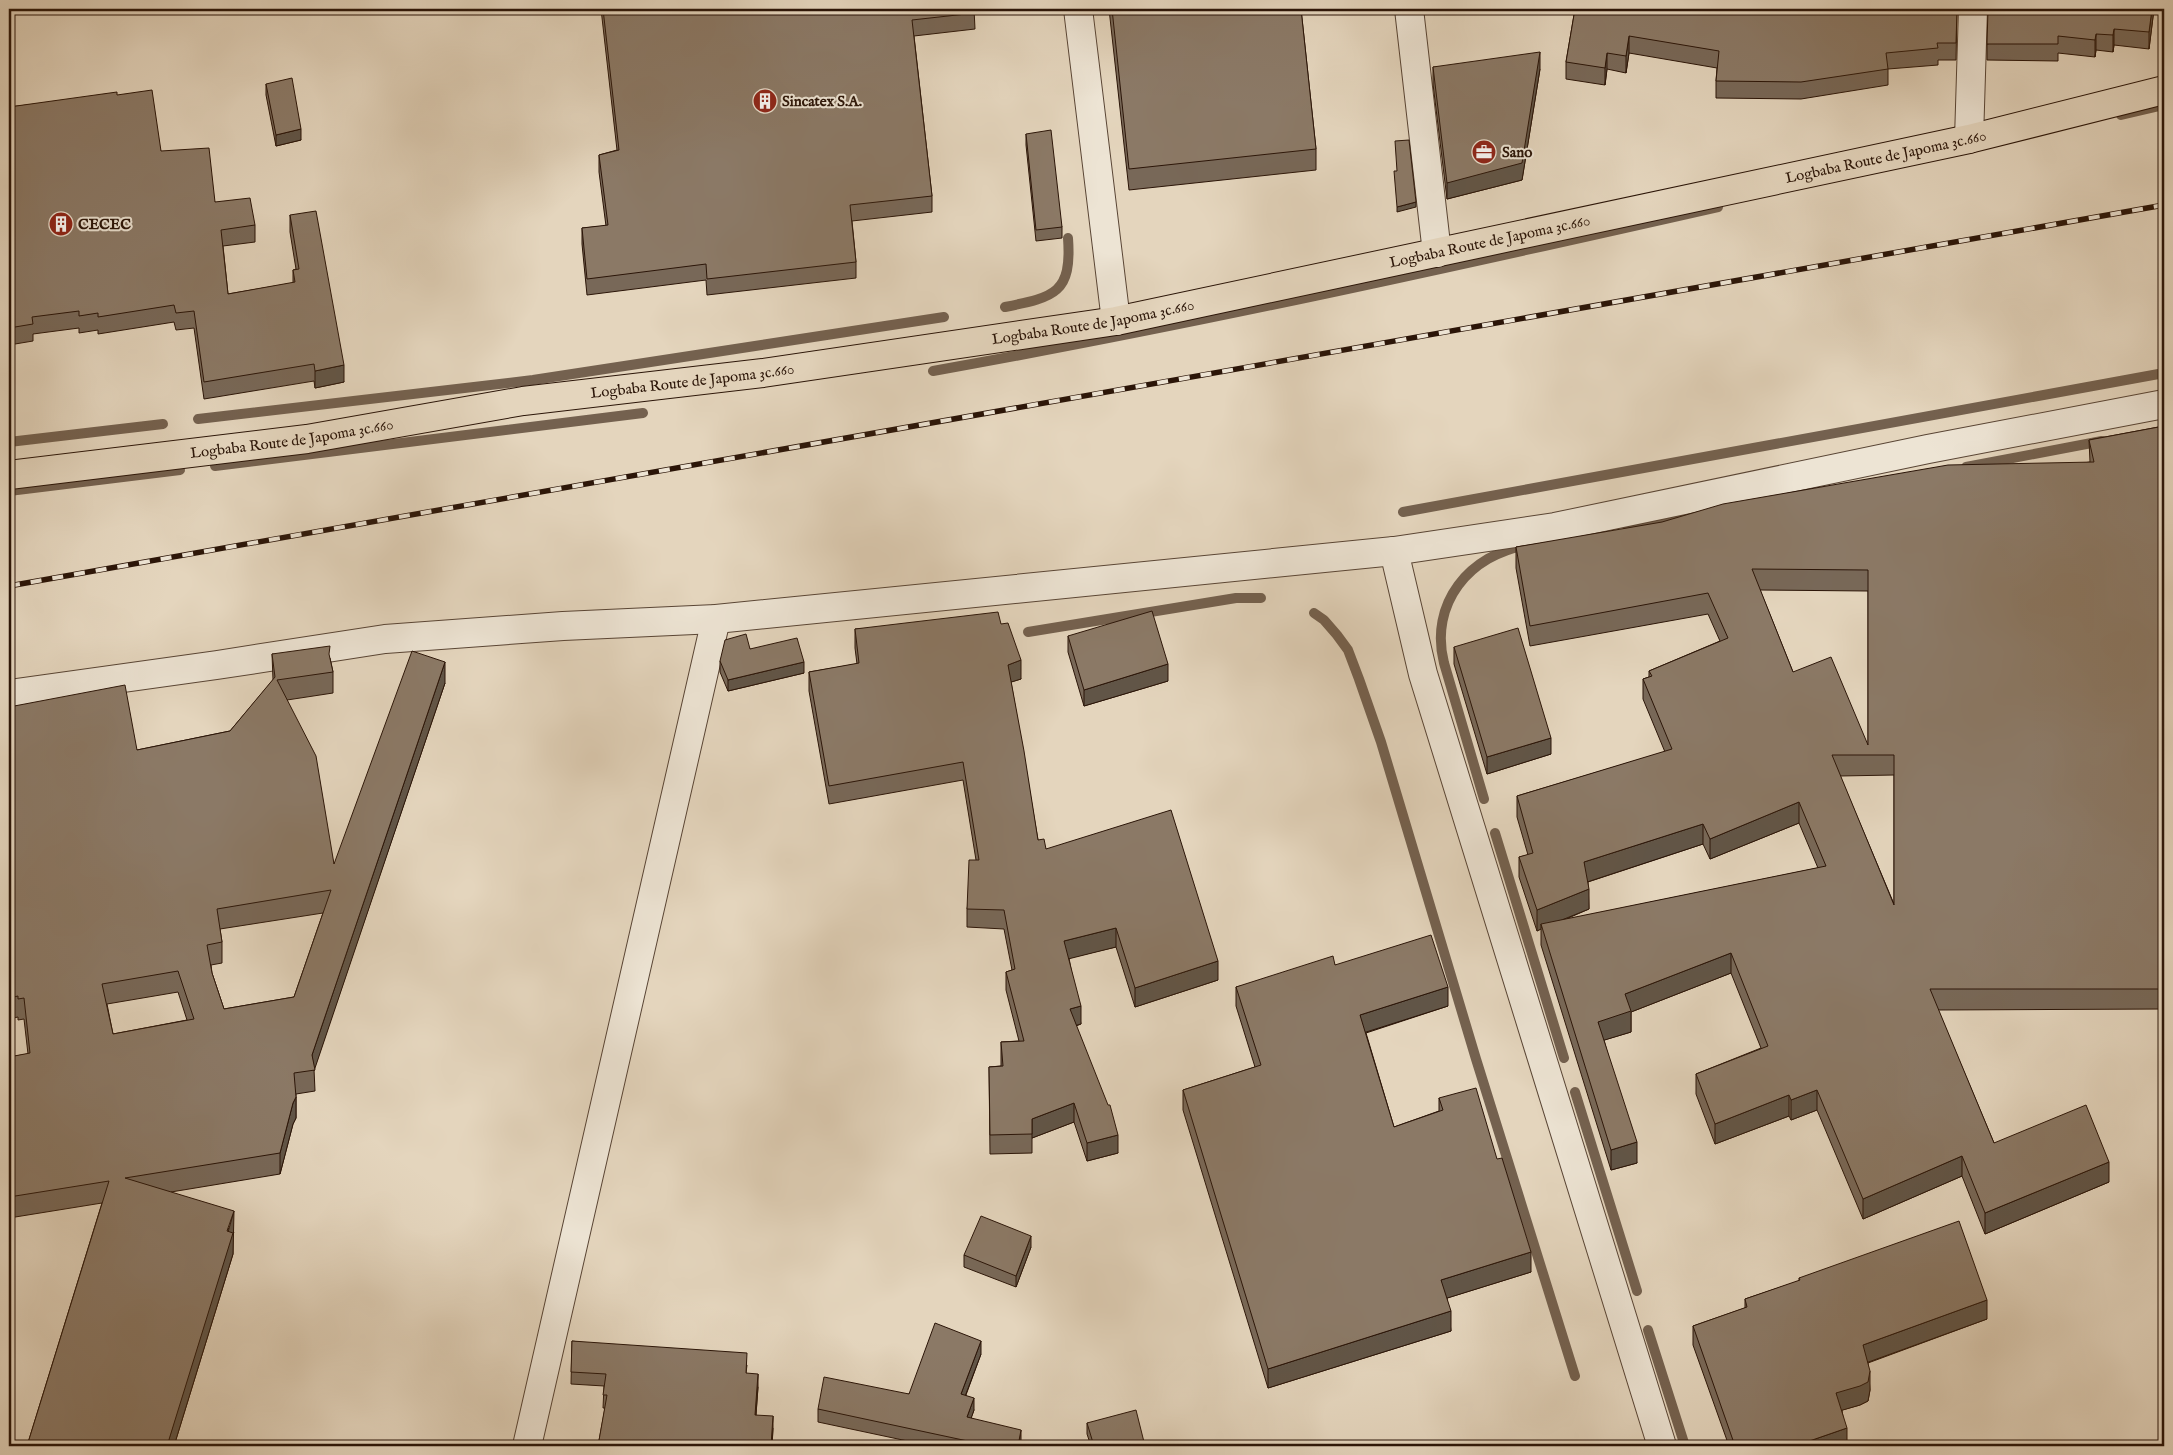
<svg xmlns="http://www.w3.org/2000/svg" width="2173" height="1455" viewBox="0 0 2173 1455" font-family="'IM FELL English',serif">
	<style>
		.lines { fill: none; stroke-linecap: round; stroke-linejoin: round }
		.stream { stroke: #74614f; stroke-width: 10 }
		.minor-casing { stroke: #594535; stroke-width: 30 }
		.major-casing { stroke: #2b1508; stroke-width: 30 }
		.minor { stroke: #ede4d4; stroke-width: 28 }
		.major { stroke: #e4d5bd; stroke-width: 28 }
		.rail-casing { stroke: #2b1508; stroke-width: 5.5 }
		.rail { stroke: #ede4d4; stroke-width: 4; stroke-dasharray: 11; stroke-linecap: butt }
		.wall { fill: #786858; stroke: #2b1508; fill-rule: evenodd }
		.shaded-wall { fill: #615547; stroke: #2b1508 }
		.building { fill: #8b7966; stroke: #2b1508; fill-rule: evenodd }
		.labels { text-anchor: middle; stroke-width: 4; stroke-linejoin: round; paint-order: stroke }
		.poi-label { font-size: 15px; font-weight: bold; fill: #2b1508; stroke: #ede4d4; text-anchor: start }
		.street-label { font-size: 15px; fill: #2b1508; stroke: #ede4d4 }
	</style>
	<rect width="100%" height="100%" fill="#e4d5bd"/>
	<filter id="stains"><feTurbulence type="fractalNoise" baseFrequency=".004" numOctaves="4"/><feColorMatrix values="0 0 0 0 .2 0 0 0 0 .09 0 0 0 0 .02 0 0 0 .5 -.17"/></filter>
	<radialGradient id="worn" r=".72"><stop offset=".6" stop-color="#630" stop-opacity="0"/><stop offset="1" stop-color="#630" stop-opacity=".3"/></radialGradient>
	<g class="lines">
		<g class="stream">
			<polyline points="2121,115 2164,105"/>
			<path d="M 1005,307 C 1055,297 1072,293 1068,238"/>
			<path d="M 933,371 C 1196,324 1457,266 1718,207"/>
			<polyline points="198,419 533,380 944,317"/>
			<polyline points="9,442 163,424"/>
			<polyline points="215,466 643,413"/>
			<polyline points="1966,467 2102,441"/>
			<polyline points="9,491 180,470"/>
			<polyline points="1403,512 2164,373"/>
			<polyline points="1628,527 1686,517"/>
			<polyline points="1562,539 1594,534"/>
			<polyline points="1314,613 1324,620 1337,635 1348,650 1359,679 1381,742 1476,1059 1575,1376"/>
			<polyline points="1028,632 1236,598 1261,598"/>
			<path d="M 1484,799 L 1444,663 C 1429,604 1469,554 1528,545"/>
			<polyline points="1495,833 1564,1058"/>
			<polyline points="1575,1092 1637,1291"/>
			<polyline points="1648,1330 1685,1446"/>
		</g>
		<defs>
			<g id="minor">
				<polyline points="1078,9 1116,321"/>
				<polyline points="1409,9 1437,253"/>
				<polyline points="1969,139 1973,9"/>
				<polyline points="1394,551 1423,674 1662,1446"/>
				<polyline points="9,694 217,665 385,639 563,626 716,619 1394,551 1555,527 1928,449 2164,404"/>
				<polyline points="527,1446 716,619"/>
			</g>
			<g id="major">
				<path id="s1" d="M 9,475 L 307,439 L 523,401 L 763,373 L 1116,321 L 1969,139 L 2164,90"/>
			</g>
		</defs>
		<use href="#minor" class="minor-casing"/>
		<use href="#major" class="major-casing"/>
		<use href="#minor" class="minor"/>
		<use href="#major" class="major"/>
		<defs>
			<polyline id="rail" points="9,586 2164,205"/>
		</defs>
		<use href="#rail" class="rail-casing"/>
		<use href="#rail" class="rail"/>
	</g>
	<g class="wall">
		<polygon points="601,9 974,9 975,29 914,36 932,196 932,212 852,221 856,262 856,278 707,295 706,280 587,295 582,244 582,228 606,226 599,172 599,155 617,150"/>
		<polygon points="1109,9 1301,9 1316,149 1316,170 1129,190"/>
		<polygon points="1575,9 1881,12 1957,9 1956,60 1938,60 1938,65 1888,69 1888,85 1801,99 1716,98 1716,81 1717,68 1629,53 1626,73 1607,69 1605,85 1566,79 1566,62"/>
		<polygon points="2154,9 2149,49 2114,45 2113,52 2096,50 2095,57 2058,53 2058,61 1987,60 1987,44"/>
		<polygon points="1433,67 1540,69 1522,180 1447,199 1433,84"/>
		<polygon points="266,84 301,140 276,146 266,95"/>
		<polygon points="117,95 161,151 215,202 255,225 255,242 223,246 228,294 293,283 293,270 296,269 290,232 290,215 344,382 315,388 314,381 204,399 194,328 176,330 174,322 98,334 98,330 79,333 79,328 33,334 33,341 9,345 9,107"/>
		<polygon points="1026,134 1062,227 1062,238 1036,241 1026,145"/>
		<path d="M 2164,426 L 2164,1009 L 1938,1010 L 1994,1143 L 2109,1182 L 1985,1234 L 1962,1176 L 1863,1219 L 1817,1110 L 1791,1120 L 1789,1116 L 1715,1144 L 1696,1094 L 1696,1074 L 1761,1048 L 1731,973 L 1631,1012 L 1631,1032 L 1604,1040 L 1637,1163 L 1611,1170 L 1541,945 L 1541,929 L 1537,931 L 1519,877 L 1519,857 L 1528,855 L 1517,817 L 1517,796 L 1665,752 L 1643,699 L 1643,679 L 1649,677 L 1649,671 L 1720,641 L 1708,614 L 1530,646 L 1516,568 L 1516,547 L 2090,462 L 2089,440 ZM 1760,590 L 1868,591 L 1868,745 L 1793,672 ZM 1894,775 L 1894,904 L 1840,776 ZM 1799,823 L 1818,868 L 1564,920 L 1589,909 L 1588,882 L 1703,844 L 1710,859 Z"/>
		<polygon points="1001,624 1021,679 1011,682 1038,840 1046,849 1218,980 1135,1007 1116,947 1069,958 1081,1024 1076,1026 1118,1153 1087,1161 1074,1122 1032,1138 1032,1153 990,1154 989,1067 1001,1066 1001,1042 1019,1041 1006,990 1006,972 1012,970 1004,929 967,927 967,909 976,860 963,780 829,804 809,691 809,672 857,664 855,648 855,629"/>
		<polygon points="1068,636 1168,681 1084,706 1068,652"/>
		<polygon points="1454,647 1551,754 1487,774 1454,664"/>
		<polygon points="750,649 804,673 728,691 720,672 720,661"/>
		<path d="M 272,654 L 330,658 L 333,672 L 333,693 L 287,700 L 334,864 L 445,683 L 314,1069 L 315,1091 L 296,1094 L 296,1118 L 293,1124 L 280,1174 L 171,1192 L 234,1232 L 233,1234 L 233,1254 L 174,1446 L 27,1446 L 102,1203 L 9,1218 L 9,1057 L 28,1054 L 24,1019 L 18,1020 L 18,1017 L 9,1019 L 9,707 L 137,750 L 230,731 L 273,680 ZM 323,913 L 294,997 L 224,1009 L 212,973 L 211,965 L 222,963 L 222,942 L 220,929 ZM 178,992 L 187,1020 L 113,1034 L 107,1004 Z"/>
		<polygon points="1335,965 1448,1006 1366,1033 1394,1127 1439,1111 1439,1098 1531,1272 1447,1298 1451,1331 1268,1388 1183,1110 1183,1090 1255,1067 1236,1006 1236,987"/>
		<polygon points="1031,1247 1016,1287 964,1267 964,1255"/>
		<polygon points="1799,1278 1987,1319 1868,1363 1870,1390 1868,1401 1860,1405 1842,1410 1847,1446 1729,1446 1693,1345 1693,1326 1745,1308 1745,1299 1799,1281"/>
		<polygon points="572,1341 747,1365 746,1373 758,1387 756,1415 773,1428 772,1446 598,1446 605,1408 603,1408 604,1386 571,1384"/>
		<polygon points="981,1354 966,1395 974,1410 971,1418 1021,1443 1021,1446 931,1446 818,1422 818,1409 909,1394"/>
		<polygon points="1087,1423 1145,1446 1091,1446 1087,1434"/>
	</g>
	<g class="shaded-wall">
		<polygon points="2152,9 2154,9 2149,49 2149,32"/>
		<polygon points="2114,29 2114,45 2113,52 2113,35"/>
		<polygon points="2096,34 2096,50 2095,57 2095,40"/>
		<polygon points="1629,36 1629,53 1626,73 1626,56"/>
		<polygon points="1540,52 1540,69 1522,180 1447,199 1447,183"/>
		<polygon points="1607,53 1607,69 1605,85 1605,68"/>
		<polygon points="301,129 301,140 276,146 276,135"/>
		<polygon points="1416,202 1416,207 1397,212 1397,207"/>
		<polygon points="344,365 344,382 315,388 315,371"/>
		<polygon points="1021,660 1021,679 1008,683 1008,665"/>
		<polygon points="445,662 445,683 314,1071 312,1055"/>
		<polygon points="804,662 804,673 728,691 728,680"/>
		<polygon points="1168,664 1168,681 1084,706 1084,690"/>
		<polygon points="1551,738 1551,754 1487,774 1487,757"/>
		<polygon points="1799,802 1799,823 1710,859 1710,839"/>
		<polygon points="1703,824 1703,844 1584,883 1584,862"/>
		<polygon points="1589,889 1589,909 1542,928 1541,924 1541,929 1537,931 1537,910"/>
		<polygon points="1116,928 1116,947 1064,960 1064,941"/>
		<polygon points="1731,953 1731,973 1631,1012 1631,1032 1598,1042 1598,1022 1625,994"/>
		<polygon points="1218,961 1218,980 1135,1007 1135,988"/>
		<polygon points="1448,987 1448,1006 1360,1034 1360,1015"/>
		<polygon points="1081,1006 1081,1024 1070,1027 1070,1009"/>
		<polygon points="1817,1090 1817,1110 1791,1120 1791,1100"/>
		<polygon points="1789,1095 1789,1116 1715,1144 1715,1124"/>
		<polygon points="296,1097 296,1118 293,1124 280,1174 280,1153 293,1103"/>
		<polygon points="1074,1103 1074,1122 1032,1138 1032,1119"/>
		<polygon points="1118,1135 1118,1153 1087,1161 1087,1143"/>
		<polygon points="1637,1142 1637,1163 1611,1170 1611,1150"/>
		<polygon points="1962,1156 1962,1176 1863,1219 1863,1199"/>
		<polygon points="2109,1162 2109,1182 1985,1234 1985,1213"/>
		<polygon points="234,1211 233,1254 174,1446 167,1446"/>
		<polygon points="1031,1236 1031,1247 1016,1287 1016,1276"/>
		<polygon points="1531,1252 1531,1272 1441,1300 1441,1280"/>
		<polygon points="1987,1300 1987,1319 1863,1364 1863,1345"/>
		<polygon points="1451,1311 1451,1331 1268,1388 1268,1369"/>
		<polygon points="981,1341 981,1354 961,1407 961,1394"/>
		<polygon points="1870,1371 1870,1390 1868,1401 1860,1405 1836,1412 1836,1393"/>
		<polygon points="758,1374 758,1387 755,1427 755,1415"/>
		<polygon points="974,1398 974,1410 967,1430 967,1417"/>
		<polygon points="773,1416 773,1428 772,1446 771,1446"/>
		<polygon points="1847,1428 1847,1446 1795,1446"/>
		<polygon points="1021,1430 1021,1446 1018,1446"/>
	</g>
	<g class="building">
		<polygon points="603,9 974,9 975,13 912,20 932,196 850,205 856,262 707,279 706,264 587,279 582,228 608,225 599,155 619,150"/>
		<polygon points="1112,9 1301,9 1316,149 1129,169"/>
		<polygon points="1575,9 1880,9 1881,12 1927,9 1957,9 1956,43 1937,43 1938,48 1886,53 1888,69 1801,82 1716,81 1719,51 1629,36 1626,56 1607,53 1605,68 1566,62"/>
		<polygon points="1988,9 2152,9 2149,32 2114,29 2113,35 2096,34 2095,40 2058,36 2058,44 1987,44"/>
		<polygon points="1540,52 1522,163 1447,183 1433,67"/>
		<polygon points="292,78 301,129 276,135 266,84"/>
		<polygon points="152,90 161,151 209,148 215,202 250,198 255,225 221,230 228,294 295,282 293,270 299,269 290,215 316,211 344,365 315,371 314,364 204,382 194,311 176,313 174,305 98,317 98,313 79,316 79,311 32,317 33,324 9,328 9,107 117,92 117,95"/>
		<polygon points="1051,130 1062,227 1036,230 1026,134"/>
		<polygon points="1409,140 1416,202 1397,207 1394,171 1397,171 1395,141"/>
		<path d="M 2164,426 L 2164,989 L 1930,989 L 1994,1143 L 2086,1105 L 2109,1162 L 1985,1213 L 1962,1156 L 1863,1199 L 1817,1090 L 1791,1100 L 1789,1095 L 1715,1124 L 1696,1074 L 1768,1046 L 1731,953 L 1625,994 L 1631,1011 L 1598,1022 L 1637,1142 L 1611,1150 L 1541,924 L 1826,866 L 1799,802 L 1710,839 L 1703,824 L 1584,862 L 1589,889 L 1537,910 L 1519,857 L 1533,853 L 1517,796 L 1672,749 L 1643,679 L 1652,676 L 1649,671 L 1728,638 L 1708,593 L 1530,626 L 1516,547 L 1662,522 L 1723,504 L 1948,465 L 2094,462 L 2089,440 ZM 1752,569 L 1868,570 L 1868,745 L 1831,657 L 1793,672 ZM 1832,755 L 1894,755 L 1894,905 Z"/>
		<polygon points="1152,611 1168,664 1084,690 1068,636"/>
		<polygon points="998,612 1001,624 1008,623 1021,660 1008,665 1024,751 1038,840 1044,839 1046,849 1171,810 1218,961 1135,988 1116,928 1064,941 1081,1006 1070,1009 1108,1105 1110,1105 1118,1135 1087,1143 1074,1103 1032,1119 1032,1134 990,1135 989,1067 1003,1066 1001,1042 1024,1041 1006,972 1015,969 1004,910 967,909 969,860 979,860 963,762 829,786 809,672 859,663 855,629"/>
		<polygon points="1518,628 1551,738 1487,757 1454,647"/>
		<polygon points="746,634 750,649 797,638 804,662 728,680 720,661 725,640"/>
		<path d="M 330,646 L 329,654 L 333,672 L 277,680 L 316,756 L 334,864 L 412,651 L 445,662 L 312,1055 L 315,1070 L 294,1073 L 296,1097 L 293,1103 L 280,1153 L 125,1178 L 234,1211 L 227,1231 L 233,1233 L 167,1446 L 27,1446 L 109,1181 L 9,1197 L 9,1057 L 30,1053 L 24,998 L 18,999 L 18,996 L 9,998 L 9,707 L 125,685 L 137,750 L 230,731 L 275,677 L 272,654 ZM 331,890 L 294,997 L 224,1009 L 212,973 L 207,945 L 222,942 L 217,909 ZM 178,971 L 194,1019 L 113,1034 L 102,984 Z"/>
		<polygon points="1431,935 1448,987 1360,1015 1394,1127 1443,1110 1439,1098 1476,1088 1497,1159 1502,1158 1531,1252 1441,1280 1451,1311 1268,1369 1183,1090 1261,1065 1236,987 1333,956 1335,965"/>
		<polygon points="981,1216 1031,1236 1016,1276 964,1255"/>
		<polygon points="1959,1221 1987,1300 1863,1345 1870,1371 1868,1382 1860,1386 1836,1393 1847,1428 1795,1446 1735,1446 1693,1326 1747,1307 1745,1299 1800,1280 1799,1278"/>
		<polygon points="935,1323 981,1341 961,1394 974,1398 967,1417 1021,1430 1018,1446 991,1446 818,1409 824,1377 909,1394"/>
		<polygon points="572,1341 747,1353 746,1373 758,1374 755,1415 773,1416 771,1446 598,1446 607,1395 603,1395 606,1374 571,1372"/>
		<polygon points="1136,1410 1145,1446 1094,1446 1087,1423"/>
	</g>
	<defs>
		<symbol id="building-disc" viewBox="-11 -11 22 22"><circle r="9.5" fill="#8f2418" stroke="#ede4d4"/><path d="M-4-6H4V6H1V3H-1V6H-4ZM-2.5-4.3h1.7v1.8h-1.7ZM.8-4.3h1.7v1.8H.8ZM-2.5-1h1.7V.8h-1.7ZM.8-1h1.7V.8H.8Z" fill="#fff"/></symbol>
		<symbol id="office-disc" viewBox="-11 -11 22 22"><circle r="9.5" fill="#8f2418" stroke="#ede4d4"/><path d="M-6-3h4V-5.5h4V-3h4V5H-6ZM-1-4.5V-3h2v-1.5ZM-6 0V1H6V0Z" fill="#fff"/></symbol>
	</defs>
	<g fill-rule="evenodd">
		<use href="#building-disc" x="751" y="87" width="28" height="28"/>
		<use href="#office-disc" x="1470" y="138" width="28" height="28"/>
		<use href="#building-disc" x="47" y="210" width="28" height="28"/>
	</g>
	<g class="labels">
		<g class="poi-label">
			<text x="782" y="106">Sincatex S.A.</text>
			<text x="1502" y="157">Sano</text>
			<text x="78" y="229">CECEC</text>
		</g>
		<g class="street-label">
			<text dy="5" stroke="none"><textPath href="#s1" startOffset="1905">Logbaba Route de Japoma 3c.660</textPath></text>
			<text dy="5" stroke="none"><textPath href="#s1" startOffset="1500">Logbaba Route de Japoma 3c.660</textPath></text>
			<text dy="5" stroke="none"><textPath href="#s1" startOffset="1095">Logbaba Route de Japoma 3c.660</textPath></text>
			<text dy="5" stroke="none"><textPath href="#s1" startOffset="690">Logbaba Route de Japoma 3c.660</textPath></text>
			<text dy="5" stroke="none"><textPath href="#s1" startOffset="285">Logbaba Route de Japoma 3c.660</textPath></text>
		</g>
	</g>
	<rect width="2173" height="1455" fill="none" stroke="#e4d5bd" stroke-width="30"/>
	<rect x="10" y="10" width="2153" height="1435" fill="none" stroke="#2b1508" stroke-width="2.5"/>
	<rect x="15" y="15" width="2143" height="1425" fill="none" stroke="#2b1508"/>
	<rect width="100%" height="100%" filter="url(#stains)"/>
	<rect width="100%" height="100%" fill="url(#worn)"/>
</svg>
